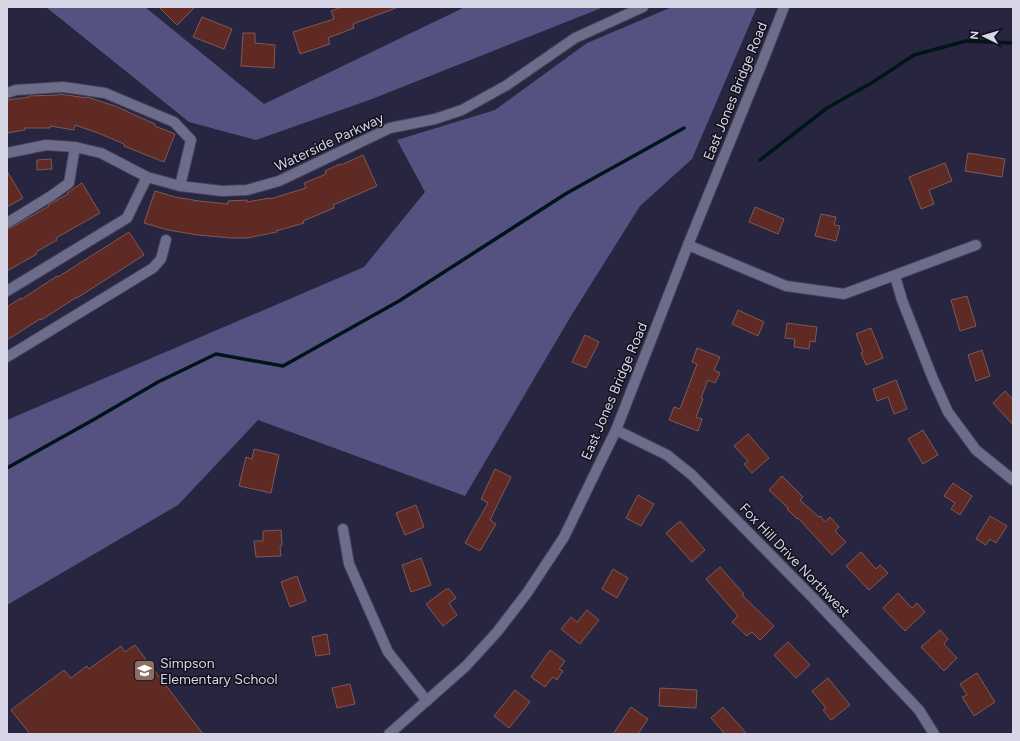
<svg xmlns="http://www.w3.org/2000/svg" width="1020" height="741" viewBox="0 0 1020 741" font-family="Figtree,sans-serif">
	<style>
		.forest { fill: #555282 }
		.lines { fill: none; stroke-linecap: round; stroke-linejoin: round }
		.stream { stroke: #001518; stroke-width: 3.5 }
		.building { fill: #5f2a24; stroke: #7d5a56 }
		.street-casing { stroke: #434257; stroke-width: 12 }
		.secondary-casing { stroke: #434257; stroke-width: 12 }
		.street { stroke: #6d6c8a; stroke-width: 10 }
		.secondary { stroke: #6d6c8a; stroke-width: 10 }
		.labels { text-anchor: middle; stroke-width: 3; stroke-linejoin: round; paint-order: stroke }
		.street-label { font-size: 14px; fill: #d6d6e7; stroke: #11101b }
		.poi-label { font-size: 14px; fill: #d6d6e7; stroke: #11101b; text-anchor: start }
	</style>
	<rect width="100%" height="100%" fill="#27253f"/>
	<g class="forest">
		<polygon points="46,7 145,7 264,104 465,7 604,7 372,99 256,140 189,122"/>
		<polygon points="672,7 757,7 692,159 640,206 571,316 465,496 258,420 178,505 7,605 7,420 364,267 425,192 397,140 495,110 587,43"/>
	</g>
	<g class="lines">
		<g class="stream">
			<polyline points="760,160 827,108 873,82 914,55 966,41 1013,43"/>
			<polyline points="7,468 93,420 158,382 216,354 283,366 399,301 567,193 684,128"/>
		</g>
	</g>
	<g class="building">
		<polygon points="159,7 195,7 177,25"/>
		<polygon points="342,7 396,7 396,8 353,24 354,28 328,38 330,44 300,54 293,32 334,19 331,11"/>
		<polygon points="202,17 232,29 224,49 193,37"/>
		<polygon points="243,33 255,33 255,43 275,45 274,68 241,66"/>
		<polygon points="59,94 87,98 87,97 115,106 155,124 155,126 175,134 164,162 124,146 124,144 98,133 75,125 74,130 50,126 50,128 25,128 25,130 7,133 7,100 29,97 29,96 58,95"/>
		<polygon points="968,153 1005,159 1002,177 965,171"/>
		<polygon points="363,155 377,186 333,205 334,208 303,221 304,223 276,231 277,232 247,238 231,238 198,235 168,230 144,223 155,191 175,197 199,201 228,204 228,201 247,200 247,202 270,198 270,199 306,188 304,183 326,174 325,171 340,164 341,165"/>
		<polygon points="51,159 52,169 37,170 37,160"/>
		<polygon points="945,163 952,181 929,190 934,204 921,209 909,177"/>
		<polygon points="7,171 23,198 7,207"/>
		<polygon points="82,183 100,213 56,238 57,240 36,252 37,254 7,271 7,230 49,206 48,205 68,194 67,193"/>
		<polygon points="755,207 784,219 778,234 749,222"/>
		<polygon points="821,214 836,217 834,225 840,226 836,241 815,236"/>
		<polygon points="129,232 144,255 77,298 77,297 41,320 40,319 7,340 7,307 21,298 22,299 57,276 58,277"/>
		<polygon points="967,296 976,326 960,331 951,300"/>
		<polygon points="738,310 764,322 758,336 732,324"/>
		<polygon points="787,323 817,327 815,342 810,341 809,349 794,347 795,339 785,338"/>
		<polygon points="871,328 883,358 866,365 861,353 863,352 856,334"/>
		<polygon points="585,335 599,342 586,368 572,362"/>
		<polygon points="697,348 720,357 714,370 720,373 715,383 708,380 701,398 703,399 696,417 702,419 698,431 669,420 674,407 680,409 697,364 692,362"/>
		<polygon points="982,350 990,376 976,381 968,355"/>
		<polygon points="896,380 907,409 894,414 888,397 877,401 873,389"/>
		<polygon points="1005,391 1013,400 1013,425 993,403"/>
		<polygon points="923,430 938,455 923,464 908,439"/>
		<polygon points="748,434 769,458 752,473 744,464 748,461 734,446"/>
		<polygon points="254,449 279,455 271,493 239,486 246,457 252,459"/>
		<polygon points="495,469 511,477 490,520 496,524 480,551 465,543 488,503 481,499"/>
		<polygon points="782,476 803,497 800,500 819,517 820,516 825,522 830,517 839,527 835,531 846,542 832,555 798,518 797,519 787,509 788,508 769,490"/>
		<polygon points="953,483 972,496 960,515 951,509 955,503 944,496"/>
		<polygon points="638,495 654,504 641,526 626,518"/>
		<polygon points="416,505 424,527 405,535 396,513"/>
		<polygon points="990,516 1007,526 996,543 990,539 986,545 976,539"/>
		<polygon points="680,521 705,550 692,562 666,533"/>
		<polygon points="281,530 282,545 280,546 281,556 256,557 254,541 263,541 263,531"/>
		<polygon points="861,552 876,569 880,565 888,573 869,590 846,566"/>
		<polygon points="421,558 431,585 411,592 402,565"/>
		<polygon points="720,567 744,594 742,595 774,626 760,640 752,632 747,636 732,622 738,616 706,579"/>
		<polygon points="613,569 628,578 617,598 602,589"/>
		<polygon points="297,576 306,601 290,607 281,582"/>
		<polygon points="446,589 449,589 456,598 449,603 457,615 443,626 426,604"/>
		<polygon points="898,593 912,608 917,603 925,612 905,631 883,608"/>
		<polygon points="587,610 599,620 580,644 561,629 571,617 577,622"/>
		<polygon points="940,630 948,639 944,644 957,658 944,671 921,647"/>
		<polygon points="327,634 330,654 316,656 312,637"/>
		<polygon points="788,642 810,665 796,678 774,655"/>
		<polygon points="135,645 203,734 30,734 11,710 64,670 71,678 87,666 89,669 121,646 125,652"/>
		<polygon points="550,650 565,661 559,669 563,671 557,680 553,677 545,687 531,677"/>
		<polygon points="977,673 995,702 974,716 962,697 967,695 960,684"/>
		<polygon points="828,678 850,705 831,720 823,710 826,708 812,691"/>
		<polygon points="350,684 355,704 337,708 332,688"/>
		<polygon points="660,688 697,690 696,708 659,706"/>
		<polygon points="515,690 530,702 509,728 494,716"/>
		<polygon points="631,707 648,719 638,734 613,734"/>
		<polygon points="723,707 747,734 725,734 711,718"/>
	</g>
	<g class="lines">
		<defs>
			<g id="street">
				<polyline points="7,93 16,90 63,87 105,93 174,122 191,140 180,186"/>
				<polyline points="7,153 46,145 75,147 101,153 147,177 180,186 222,191 247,190 279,181 390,128 435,119 462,110 507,85 575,38 643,7"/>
				<polyline points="7,223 51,196 69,183 75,147"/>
				<polyline points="688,245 786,286 844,294 976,245"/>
				<polyline points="895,276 902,300 933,379 948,412 976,450 1013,480"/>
				<polyline points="7,291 127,218 147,177"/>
				<polyline points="7,357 153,268 161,259 166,240"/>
				<polyline points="616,430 667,455 692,475 813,598 919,710 934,734"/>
				<polyline points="343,529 349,564 388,652 427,701"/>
			</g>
			<polyline id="secondary" points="389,734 466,666 497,632 527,593 564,537 616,430 688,245 762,63 784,7"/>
		</defs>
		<use href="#street" class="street-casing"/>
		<use href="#secondary" class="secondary-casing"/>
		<use href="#street" class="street"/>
		<use href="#secondary" class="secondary"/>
	</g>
	<defs>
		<symbol id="school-square" viewBox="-11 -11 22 22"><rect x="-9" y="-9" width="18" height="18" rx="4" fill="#8d6e63" stroke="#11101b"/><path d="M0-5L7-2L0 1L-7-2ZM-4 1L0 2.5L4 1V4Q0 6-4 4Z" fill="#fff"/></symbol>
	</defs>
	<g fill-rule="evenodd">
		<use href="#school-square" x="132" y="658" width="25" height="25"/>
	</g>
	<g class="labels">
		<g class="street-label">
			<text transform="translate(735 91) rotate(-68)" y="5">East Jones Bridge Road</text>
			<text transform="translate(329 142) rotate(-25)" y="5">Waterside Parkway</text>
			<text transform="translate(614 391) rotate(-67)" y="5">East Jones Bridge Road</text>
			<text transform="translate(795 560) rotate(46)" y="5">Fox Hill Drive Northwest</text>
		</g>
		<g class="poi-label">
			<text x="160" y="668">Simpson<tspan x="160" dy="16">Elementary School</tspan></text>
		</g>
	</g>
	<rect width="1020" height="741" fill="none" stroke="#d6d6e7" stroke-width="16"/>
	<g transform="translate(984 36) rotate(275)" stroke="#11101b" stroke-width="3" paint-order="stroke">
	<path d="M0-3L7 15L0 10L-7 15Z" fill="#d6d6e7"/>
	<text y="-6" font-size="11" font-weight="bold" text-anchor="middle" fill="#d6d6e7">N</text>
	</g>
</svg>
